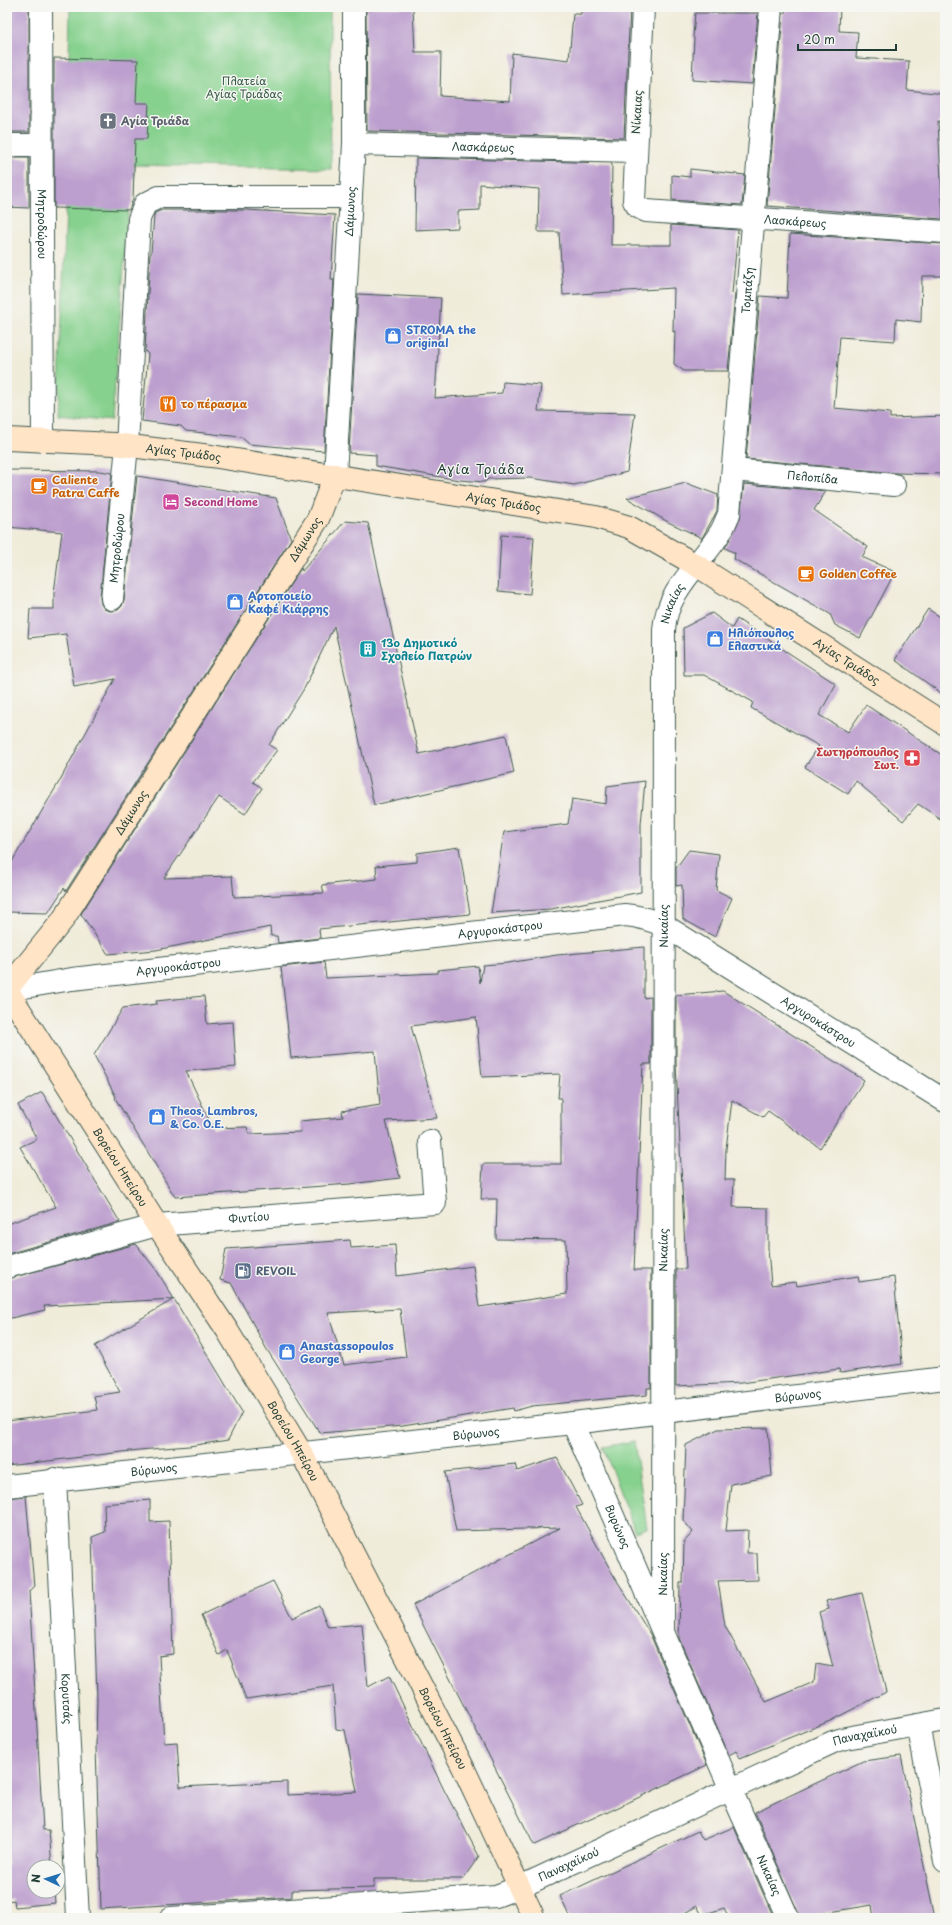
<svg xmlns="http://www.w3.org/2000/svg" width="952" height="1925" viewBox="0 0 952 1925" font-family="'Playpen Sans',sans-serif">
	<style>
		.green { fill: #87d18e; stroke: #538761 }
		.building { fill: #bc9fce; fill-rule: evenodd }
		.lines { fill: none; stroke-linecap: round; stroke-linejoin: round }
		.minor-casing { stroke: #3e574d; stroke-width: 24 }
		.secondary-casing { stroke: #3e574d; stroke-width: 24 }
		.minor { stroke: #fff; stroke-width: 22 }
		.secondary { stroke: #ffe4c6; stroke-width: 22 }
		.labels { text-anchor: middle; stroke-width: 3; stroke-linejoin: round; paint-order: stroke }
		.park-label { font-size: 11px; fill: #345b46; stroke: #f6f6f2 }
		.street-label { font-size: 11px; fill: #1f3d34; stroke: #f6f6f2 }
		.worship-label { font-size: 11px; font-weight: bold; fill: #5b616d; stroke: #f6f6f2; text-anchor: start }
		.shop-label { font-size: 11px; font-weight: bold; fill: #366cbe; stroke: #f6f6f2; text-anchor: start }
		.food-label { font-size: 11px; font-weight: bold; fill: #c56008; stroke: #f6f6f2; text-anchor: start }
		.hotel-label { font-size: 11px; font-weight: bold; fill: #b23c85; stroke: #f6f6f2; text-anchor: start }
		.culture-label { font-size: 11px; font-weight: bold; fill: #0d838f; stroke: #f6f6f2; text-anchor: start }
		.health-label { font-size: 11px; font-weight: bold; fill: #be3a42; stroke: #f6f6f2; text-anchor: end }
		.service-label { font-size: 11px; font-weight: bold; fill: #4e5e75; stroke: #f6f6f2; text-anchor: start }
		.quarter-label { font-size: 13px; letter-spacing: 1px; fill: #1f3d34; stroke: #f6f6f2 }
	</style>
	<rect width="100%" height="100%" fill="#f6f6f2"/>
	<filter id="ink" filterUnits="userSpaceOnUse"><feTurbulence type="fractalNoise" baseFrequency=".025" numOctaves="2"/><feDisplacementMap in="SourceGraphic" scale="8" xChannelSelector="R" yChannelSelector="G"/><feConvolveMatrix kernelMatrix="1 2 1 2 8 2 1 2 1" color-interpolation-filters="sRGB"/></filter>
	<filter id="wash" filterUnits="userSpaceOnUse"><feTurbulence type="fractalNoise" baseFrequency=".012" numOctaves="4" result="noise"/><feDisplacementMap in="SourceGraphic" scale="16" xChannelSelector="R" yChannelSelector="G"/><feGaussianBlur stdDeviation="0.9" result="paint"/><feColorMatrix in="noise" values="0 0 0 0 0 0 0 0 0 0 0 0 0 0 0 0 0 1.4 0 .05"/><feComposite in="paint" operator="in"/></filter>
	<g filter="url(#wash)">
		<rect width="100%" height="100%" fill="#f0ecda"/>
		<g class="green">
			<polygon points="70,7 330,7 331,169 134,165 134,176 131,176 112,421 58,415 66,208"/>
			<polygon points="634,1441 647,1528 635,1532 603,1447"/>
		</g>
		<g id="blocks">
			<g class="building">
				<rect x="7" y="7" width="22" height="125"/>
				<polygon points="366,7 413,8 415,52 441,52 440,96 510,101 512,53 569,60 573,14 581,14 581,7 630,7 624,138 367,131"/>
				<polygon points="786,7 840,7 839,31 858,32 856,58 909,61 907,90 945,94 945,122 938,121 943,219 767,206 783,13 785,13"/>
				<polygon points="695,13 758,13 752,84 692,80 694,38 693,37"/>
				<polygon points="54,58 138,60 136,103 149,103 147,139 135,139 133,199 129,210 54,208"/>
				<polygon points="7,158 29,158 29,208 7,207"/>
				<polygon points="416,158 612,163 611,245 671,245 671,225 738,230 732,293 735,294 728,371 684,371 674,364 675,331 673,332 674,288 563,295 559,232 538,232 539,189 480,184 480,210 458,211 458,228 415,230"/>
				<polygon points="690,169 745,175 742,205 672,200 672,175 690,177"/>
				<polygon points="162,210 246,210 335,215 331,280 334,280 324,451 249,444 241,437 186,431 181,426 142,421 148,354 145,351 150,255 151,253 154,216 155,213"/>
				<polygon points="790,234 944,244 945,276 922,276 921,322 896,319 895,341 840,337 834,408 890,413 890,418 945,416 945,474 897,473 746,459 760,296 787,298"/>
				<polygon points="358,294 441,298 435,398 502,393 503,382 541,385 538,411 635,413 627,472 574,485 531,478 488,479 485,482 459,480 376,466 376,455 349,453"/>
				<polygon points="7,470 100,471 112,473 100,598 101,604 104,609 110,611 118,610 122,606 124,600 137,476 276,498 291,539 66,891 64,888 48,913 7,912 7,870 59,782 115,679 74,687 66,634 28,638 30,609 54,609 54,593 62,532 7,527"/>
				<polygon points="686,483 718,495 717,511 702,538 668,522 627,498"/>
				<polygon points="744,484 826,491 814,510 868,547 862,557 895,572 860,638 835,625 830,614 734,559 735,553 725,548 740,519"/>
				<polygon points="345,521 368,523 419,754 506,735 514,773 374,805 334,626 305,687 269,745 277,750 253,782 262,788 245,814 219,797 164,878 232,876 234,897 324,893 322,885 377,879 376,866 417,862 417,853 459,847 470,914 319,929 320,938 278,943 277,936 271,936 270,927 156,950 108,954 81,914 301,568 302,571"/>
				<polygon points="501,535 534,537 530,594 498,591"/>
				<polygon points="928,609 945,620 945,696 895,660"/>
				<polygon points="712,613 732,628 737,619 836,684 819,715 848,732 866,705 945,757 945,822 918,804 903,821 856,781 848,794 805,767 819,746 751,708 753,702 704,675 684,675 683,628"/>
				<polygon points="645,781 641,824 641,892 551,909 491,913 504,832 568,824 572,799 606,804 607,786"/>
				<polygon points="689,850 719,854 716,890 732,898 715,937 683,919 682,885 676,886 676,868"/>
				<path d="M 644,947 L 644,998 L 651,997 L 651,1064 L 643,1064 L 634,1270 L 651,1270 L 651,1388 L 647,1388 L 647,1395 L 532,1406 L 514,1411 L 513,1408 L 403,1426 L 320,1433 L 266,1348 L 231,1283 L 220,1280 L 226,1249 L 350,1240 L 351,1248 L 395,1245 L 397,1276 L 473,1266 L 479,1307 L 567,1294 L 566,1240 L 496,1239 L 497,1199 L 481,1199 L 483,1164 L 561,1164 L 561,1098 L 558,1098 L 560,1074 L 482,1077 L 476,1017 L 411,1026 L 437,1118 L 386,1121 L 400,1178 L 350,1184 L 175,1197 L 115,1098 L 116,1097 L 94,1055 L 123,1008 L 157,1004 L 156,1001 L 204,996 L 207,1024 L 233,1022 L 236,1067 L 186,1071 L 213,1128 L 247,1127 L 249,1134 L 301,1132 L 300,1121 L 343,1117 L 342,1111 L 380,1105 L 375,1051 L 291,1058 L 281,967 L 324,962 L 326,978 L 438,973 L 438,970 L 478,966 L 480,983 L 483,965 L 508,963 L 557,955 ZM 400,1309 L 406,1357 L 344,1365 L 328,1313 Z"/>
				<polygon points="723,991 864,1080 820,1148 768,1111 763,1117 732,1100 726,1149 725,1180 734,1180 733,1207 768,1208 768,1249 771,1285 796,1282 797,1286 858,1276 859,1282 894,1277 902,1364 840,1373 839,1369 741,1383 676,1386 676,1269 686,1269 676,1064 676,995"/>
				<polygon points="42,1092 120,1222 7,1254 7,1224 56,1207 20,1147 37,1139 18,1105"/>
				<polygon points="136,1244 157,1271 174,1299 44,1306 45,1310 7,1319 7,1279"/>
				<polygon points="174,1299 242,1412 228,1440 189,1446 139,1450 7,1466 7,1421 97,1410 94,1396 120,1392 95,1346"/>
				<polygon points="768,1428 772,1476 731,1484 726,1531 748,1530 747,1553 757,1553 758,1580 718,1581 725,1626 766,1702 814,1682 816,1664 833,1667 819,1612 829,1609 826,1601 862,1593 886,1692 830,1721 740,1758 736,1751 729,1755 679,1638 680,1583 683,1583 684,1542 693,1532 683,1520 686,1445 718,1429"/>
				<polygon points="557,1458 582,1505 576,1507 611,1571 650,1634 707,1765 606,1813 606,1812 534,1845 413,1605 560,1528 456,1531 445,1472 515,1464 517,1471"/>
				<polygon points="26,1496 34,1586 29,1591 43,1830 49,1830 52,1867 34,1867 34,1891 54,1891 55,1903 15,1907 14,1900 7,1901 7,1498"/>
				<polygon points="150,1500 150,1522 169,1521 173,1654 159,1656 164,1743 177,1742 180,1787 287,1782 287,1795 357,1792 345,1730 336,1729 333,1686 246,1699 227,1650 219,1655 201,1615 273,1581 292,1618 319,1605 328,1627 362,1624 368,1687 389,1676 444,1790 479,1856 463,1879 374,1879 374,1888 292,1890 292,1897 101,1909 96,1747 97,1699 92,1537 105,1532 104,1504"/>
				<polygon points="901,1756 935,1918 874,1918 872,1905 800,1917 755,1812 863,1761"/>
				<polygon points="734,1827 774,1918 729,1918 724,1908 702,1915 697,1906 676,1918 570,1918 560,1896 698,1831 703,1840"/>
			</g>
		</g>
	</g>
	<g filter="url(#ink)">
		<use href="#blocks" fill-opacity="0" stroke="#3e574d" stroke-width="1"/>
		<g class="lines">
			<defs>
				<g id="minor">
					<path id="s1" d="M 41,7 L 43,441"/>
					<path id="s2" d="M 643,7 L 634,201 L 638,207 L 646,211 L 945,232"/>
					<path id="s3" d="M 354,144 L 635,151"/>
					<polyline points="7,145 41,145"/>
					<path id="s4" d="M 733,470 L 894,485"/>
					<path id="s5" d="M 335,475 L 354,144 L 354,7"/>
					<path id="s6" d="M 112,599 L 127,446 L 139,219 L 145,204 L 159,197 L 351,197"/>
					<path id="s7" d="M 7,990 L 72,979 L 625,915 C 640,916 651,920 665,926 L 945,1101"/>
					<path id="s8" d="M 7,1267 L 157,1225 L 435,1203 L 430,1141"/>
					<path id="s9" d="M 573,1423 L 731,1790 L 788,1918"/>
					<path id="s10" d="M 55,1479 L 78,1918"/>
					<path id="s11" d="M 7,1486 L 573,1423 L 945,1378"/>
					<path id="s12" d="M 663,1631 L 664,630 C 666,591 701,564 720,533 C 724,527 726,520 729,514 L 771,7"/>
					<polyline points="918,1725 945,1861"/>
					<path id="s13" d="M 171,1918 L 496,1896 L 520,1887 L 833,1742 L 846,1738 L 945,1720"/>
				</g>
				<g id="secondary">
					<path id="s14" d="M 7,439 L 114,444 L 211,456 L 596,517 L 629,527 L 696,565 L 945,724"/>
					<path id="s15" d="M 7,989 L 62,921 L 318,519 L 335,475"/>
					<path id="s16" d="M 7,990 L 157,1225 L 227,1330 L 302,1454 L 463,1767 L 534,1918"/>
				</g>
			</defs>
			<use href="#minor" class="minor-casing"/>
			<use href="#secondary" class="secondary-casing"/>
			<use href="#minor" class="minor"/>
			<use href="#secondary" class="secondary"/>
		</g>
	</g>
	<defs>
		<symbol id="church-square" viewBox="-11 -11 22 22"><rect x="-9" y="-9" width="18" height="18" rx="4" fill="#6b7280" stroke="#f6f6f2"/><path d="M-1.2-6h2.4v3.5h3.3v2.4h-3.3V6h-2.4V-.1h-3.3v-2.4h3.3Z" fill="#fff"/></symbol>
		<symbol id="shop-square" viewBox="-11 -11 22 22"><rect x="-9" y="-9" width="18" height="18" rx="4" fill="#3f7fe0" stroke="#f6f6f2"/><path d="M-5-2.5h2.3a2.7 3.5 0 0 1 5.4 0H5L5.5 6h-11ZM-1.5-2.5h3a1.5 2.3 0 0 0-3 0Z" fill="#fff"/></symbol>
		<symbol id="restaurant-square" viewBox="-11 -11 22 22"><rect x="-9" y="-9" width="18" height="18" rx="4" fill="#e8710a" stroke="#f6f6f2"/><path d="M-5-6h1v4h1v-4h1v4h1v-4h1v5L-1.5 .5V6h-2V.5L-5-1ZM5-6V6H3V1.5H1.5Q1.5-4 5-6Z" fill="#fff"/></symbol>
		<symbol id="cafe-square" viewBox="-11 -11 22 22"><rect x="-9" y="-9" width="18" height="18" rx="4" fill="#e8710a" stroke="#f6f6f2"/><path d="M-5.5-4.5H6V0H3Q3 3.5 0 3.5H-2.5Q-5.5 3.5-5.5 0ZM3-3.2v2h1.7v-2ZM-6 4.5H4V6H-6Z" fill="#fff"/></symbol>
		<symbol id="hotel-square" viewBox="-11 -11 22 22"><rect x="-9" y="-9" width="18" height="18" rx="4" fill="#d1479c" stroke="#f6f6f2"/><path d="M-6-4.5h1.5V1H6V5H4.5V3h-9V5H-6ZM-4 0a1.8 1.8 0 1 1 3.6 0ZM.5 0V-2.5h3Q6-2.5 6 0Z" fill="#fff"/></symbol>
		<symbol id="building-square" viewBox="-11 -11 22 22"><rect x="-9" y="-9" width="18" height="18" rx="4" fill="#0f9aa8" stroke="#f6f6f2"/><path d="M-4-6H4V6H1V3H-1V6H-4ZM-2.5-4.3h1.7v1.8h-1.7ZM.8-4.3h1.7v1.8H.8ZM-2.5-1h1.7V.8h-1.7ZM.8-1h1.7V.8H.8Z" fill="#fff"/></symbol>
		<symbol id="pharmacy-square" viewBox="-11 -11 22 22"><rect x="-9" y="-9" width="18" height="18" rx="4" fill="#e0444e" stroke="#f6f6f2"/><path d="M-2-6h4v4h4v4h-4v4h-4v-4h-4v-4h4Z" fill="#fff"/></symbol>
		<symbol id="fuel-square" viewBox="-11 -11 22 22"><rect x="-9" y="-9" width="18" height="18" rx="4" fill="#5c6f8a" stroke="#f6f6f2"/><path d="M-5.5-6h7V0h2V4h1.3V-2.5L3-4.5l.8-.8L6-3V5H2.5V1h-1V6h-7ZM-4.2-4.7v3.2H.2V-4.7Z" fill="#fff"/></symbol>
	</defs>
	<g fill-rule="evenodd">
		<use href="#church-square" x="98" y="111" width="20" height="20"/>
		<use href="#shop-square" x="383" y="326" width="20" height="20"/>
		<use href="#restaurant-square" x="158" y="394" width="20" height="20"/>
		<use href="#cafe-square" x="29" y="476" width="20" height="20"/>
		<use href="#hotel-square" x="161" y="492" width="20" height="20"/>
		<use href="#cafe-square" x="796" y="564" width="20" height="20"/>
		<use href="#shop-square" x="225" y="592" width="20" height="20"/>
		<use href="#shop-square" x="705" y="629" width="20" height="20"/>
		<use href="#building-square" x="358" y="639" width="20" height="20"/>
		<use href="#pharmacy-square" x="902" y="748" width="20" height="20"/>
		<use href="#shop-square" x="147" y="1107" width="20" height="20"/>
		<use href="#fuel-square" x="233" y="1261" width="20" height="20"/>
		<use href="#shop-square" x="277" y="1342" width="20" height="20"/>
	</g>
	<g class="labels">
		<g class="park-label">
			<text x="244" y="85">Πλατεία<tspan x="244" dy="13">Αγίας Τριάδας</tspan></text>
		</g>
		<g class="street-label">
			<text transform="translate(637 112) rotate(-87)" y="4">Νίκαιας</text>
			<text dy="4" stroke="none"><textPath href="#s3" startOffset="129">Λασκάρεως</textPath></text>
			<text dy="4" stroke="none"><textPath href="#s5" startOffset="264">Δάμωνος</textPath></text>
			<text dy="4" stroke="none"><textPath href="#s2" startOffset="360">Λασκάρεως</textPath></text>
			<text dy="4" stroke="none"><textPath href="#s1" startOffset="217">Μητροδώρου</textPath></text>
			<text dy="4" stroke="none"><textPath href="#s12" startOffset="1360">Τομπάζη</textPath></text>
			<text dy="4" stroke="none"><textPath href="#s14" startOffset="177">Αγίας Τριάδος</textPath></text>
			<text dy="4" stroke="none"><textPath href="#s4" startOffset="80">Πελοπίδα</textPath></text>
			<text dy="4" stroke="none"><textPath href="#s14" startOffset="501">Αγίας Τριάδος</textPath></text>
			<text dy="4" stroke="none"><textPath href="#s15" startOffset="540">Δάμωνος</textPath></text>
			<text dy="4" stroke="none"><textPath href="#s6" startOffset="51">Μητροδώρου</textPath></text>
			<text dy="4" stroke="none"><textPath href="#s12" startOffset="1029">Νικαίας</textPath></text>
			<text dy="4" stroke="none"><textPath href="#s14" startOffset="885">Αγίας Τριάδος</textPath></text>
			<text dy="4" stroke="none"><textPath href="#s15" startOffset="216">Δάμωνος</textPath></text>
			<text dy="4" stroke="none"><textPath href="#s12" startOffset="705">Νικαίας</textPath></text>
			<text dy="4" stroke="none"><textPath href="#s7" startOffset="497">Αργυροκάστρου</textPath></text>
			<text dy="4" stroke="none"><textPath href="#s7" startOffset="173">Αργυροκάστρου</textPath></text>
			<text dy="4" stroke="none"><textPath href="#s7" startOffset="845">Αργυροκάστρου</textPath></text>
			<text dy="4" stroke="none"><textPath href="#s16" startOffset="210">Βορείου Ηπείρου</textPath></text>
			<text dy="4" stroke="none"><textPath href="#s8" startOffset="248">Φιντίου</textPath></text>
			<text dy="4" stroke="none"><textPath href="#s12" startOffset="381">Νικαίας</textPath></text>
			<text dy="4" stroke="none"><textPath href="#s11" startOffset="796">Βύρωνος</textPath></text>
			<text dy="4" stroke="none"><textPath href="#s11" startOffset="472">Βύρωνος</textPath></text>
			<text dy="4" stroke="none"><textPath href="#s16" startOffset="534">Βορείου Ηπείρου</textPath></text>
			<text dy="4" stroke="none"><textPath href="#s11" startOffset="148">Βύρωνος</textPath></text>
			<text dy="4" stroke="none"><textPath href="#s9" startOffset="113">Βυρώνος</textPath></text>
			<text dy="4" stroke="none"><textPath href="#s12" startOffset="57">Νικαίας</textPath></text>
			<text dy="4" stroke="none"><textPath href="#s10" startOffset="220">Κορυτσάς</textPath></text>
			<text dy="4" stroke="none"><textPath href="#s16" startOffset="858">Βορείου Ηπείρου</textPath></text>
			<text dy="4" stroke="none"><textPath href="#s13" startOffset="729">Παναχαϊκού</textPath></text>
			<text dy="4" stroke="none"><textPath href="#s13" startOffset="405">Παναχαϊκού</textPath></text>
			<text dy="4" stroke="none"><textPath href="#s9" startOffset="493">Νικαίας</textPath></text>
		</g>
		<g class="worship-label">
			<text x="121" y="125">Αγία Τριάδα</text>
		</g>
		<g class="shop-label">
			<text x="406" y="334">STROMA the<tspan x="406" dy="13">original</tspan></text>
			<text x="248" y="600">Αρτοποιείο<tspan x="248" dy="13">Καφέ Κιάρρης</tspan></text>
			<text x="728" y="637">Ηλιόπουλος<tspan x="728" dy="13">Ελαστικά</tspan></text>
			<text x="170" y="1115">Theos, Lambros,<tspan x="170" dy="13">&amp; Co. O.E.</tspan></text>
			<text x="300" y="1350">Anastassopoulos<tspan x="300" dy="13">George</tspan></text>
		</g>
		<g class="food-label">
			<text x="181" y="408">το πέρασμα</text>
			<text x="52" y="484">Caliente<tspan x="52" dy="13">Patra Caffe</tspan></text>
			<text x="819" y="578">Golden Coffee</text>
		</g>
		<g class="hotel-label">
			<text x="184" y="506">Second Home</text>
		</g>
		<g class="culture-label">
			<text x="381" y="647">13ο Δημοτικό<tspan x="381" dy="13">Σχολείο Πατρών</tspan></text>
		</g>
		<g class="health-label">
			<text x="899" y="756">Σωτηρόπουλος<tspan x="899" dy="13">Σωτ.</tspan></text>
		</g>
		<g class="service-label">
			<text x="256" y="1275">REVOIL</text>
		</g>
		<g class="quarter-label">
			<text x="481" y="474">Αγία Τριάδα</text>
		</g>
	</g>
	<rect width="952" height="1925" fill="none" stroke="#f6f6f2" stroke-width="24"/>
	<g transform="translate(46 1879) rotate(274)"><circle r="19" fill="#f6f6f2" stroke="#a0aca6"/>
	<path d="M0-3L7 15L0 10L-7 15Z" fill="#1f6fb2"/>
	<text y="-6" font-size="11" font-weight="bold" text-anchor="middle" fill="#1f3d34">N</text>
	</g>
	<path d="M798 44v6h98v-6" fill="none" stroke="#1f3d34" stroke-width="2"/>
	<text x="804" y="44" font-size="12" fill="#1f3d34" stroke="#f6f6f2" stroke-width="3" paint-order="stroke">20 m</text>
</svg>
